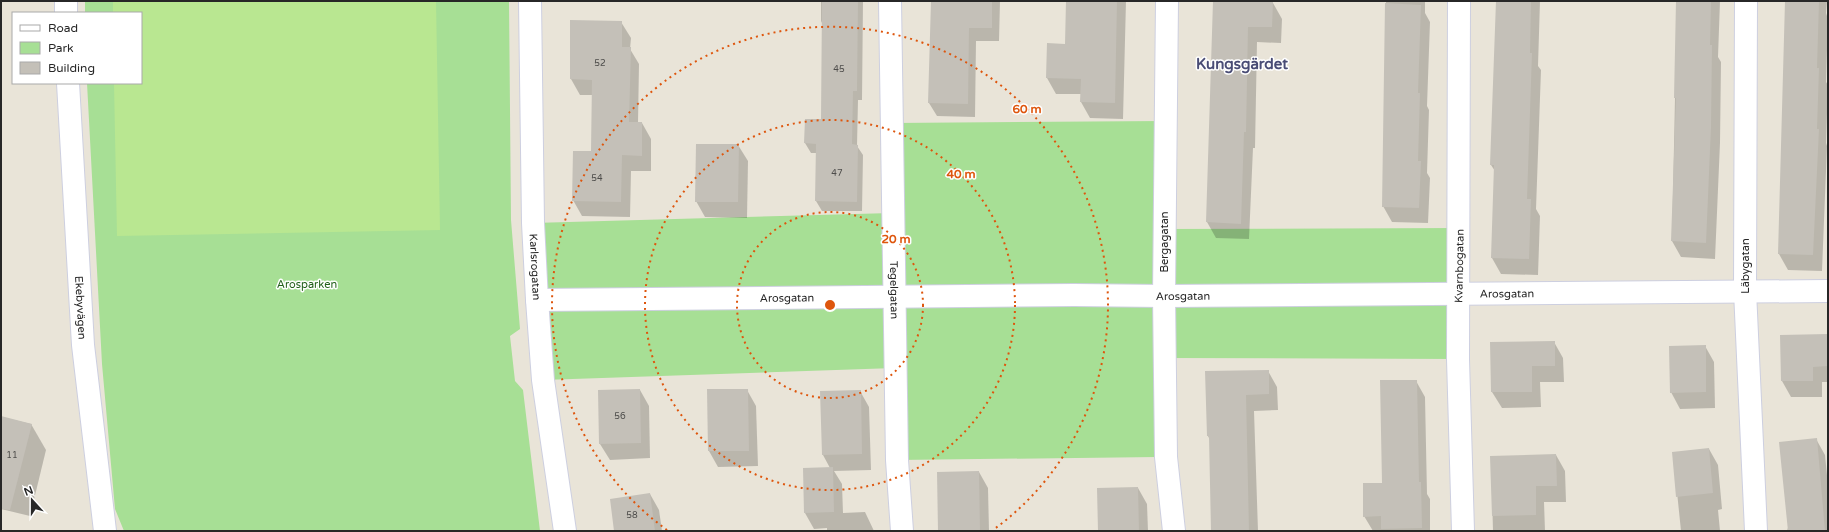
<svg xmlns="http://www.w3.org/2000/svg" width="1829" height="532" viewBox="0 0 1829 532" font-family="'Varela Round',sans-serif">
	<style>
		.green { fill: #a7df95 }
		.pitch { fill: #b9e791 }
		.shadow { fill: #0003 }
		.building { fill: #c4c0b8 }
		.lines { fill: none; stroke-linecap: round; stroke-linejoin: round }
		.street-casing { stroke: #cdcfe0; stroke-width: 24 }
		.street { stroke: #fff; stroke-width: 22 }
		.ring { fill: none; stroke: #de560d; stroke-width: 2; stroke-dasharray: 2 4 }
		.labels { text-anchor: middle; stroke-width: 3; stroke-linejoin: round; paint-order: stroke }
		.number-label { font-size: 9px; fill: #4e4d4b }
		.street-label { font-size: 11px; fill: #272727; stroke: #fff }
		.park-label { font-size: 11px; fill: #22601a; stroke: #fff }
		.district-label { font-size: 15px; font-weight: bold; fill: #494c75; stroke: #fff }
		.centre { fill: #de560d; stroke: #fff; stroke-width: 2 }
		.ring-label { font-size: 12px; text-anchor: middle; font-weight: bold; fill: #de560d; stroke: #fff; stroke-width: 3; stroke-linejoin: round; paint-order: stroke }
	</style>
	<rect width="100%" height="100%" fill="#e9e4d8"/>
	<g class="green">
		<polygon points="85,1 509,1 511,220 520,329 510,336 515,381 523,390 540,531 124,531 115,509 102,364 87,83 141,83 141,13 85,13"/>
		<polygon points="1165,121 1162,229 1459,228 1458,359 1166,358 1157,457 897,460 895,368 543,380 533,223 892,213 892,123"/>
	</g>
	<polygon class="pitch" points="113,1 436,1 440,230 117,236 114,83 141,83 141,13 113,13"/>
	<g class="shadow">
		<polygon points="821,1 863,1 862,100 858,100 857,146 863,155 862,211 822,211 816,201 817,153 811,153 805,143 806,120 822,120 823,25 821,21"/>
		<polygon points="932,1 1000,1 999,41 976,41 975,117 937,116 929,103"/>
		<polygon points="1067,1 1126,1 1123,119 1090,118 1081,102 1081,94 1056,94 1047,78 1066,45"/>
		<polygon points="1214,1 1260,1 1260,3 1273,3 1282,19 1281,43 1257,42 1255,148 1253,148 1249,239 1216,238 1207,222"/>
		<polygon points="1386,1 1425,1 1425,13 1430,22 1427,106 1429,110 1427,173 1430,178 1428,223 1392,222 1383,206"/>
		<polygon points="1497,1 1540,1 1538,66 1541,70 1536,209 1540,216 1538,275 1501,274 1492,258 1495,171 1491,165"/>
		<polygon points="1677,1 1720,1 1718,57 1721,62 1720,143 1715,259 1681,257 1672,241"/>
		<polygon points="1786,1 1827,1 1826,13 1828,19 1826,82 1828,85 1826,143 1827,146 1822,271 1788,270 1779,254"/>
		<polygon points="571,21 621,22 631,38 630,49 639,64 638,123 642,123 651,139 651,171 631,171 630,217 582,216 573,200 592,152 593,95 580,95 571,79"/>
		<polygon points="738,145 748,161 747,218 705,217 696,201"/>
		<polygon points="1828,335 1828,382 1822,382 1822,397 1791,397 1782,381"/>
		<polygon points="1554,342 1563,358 1564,382 1540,382 1541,407 1502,408 1492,392"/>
		<polygon points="1705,346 1714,362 1715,408 1680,409 1671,392"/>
		<polygon points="1268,371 1277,387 1278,410 1254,411 1258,531 1212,531 1210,440 1208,436"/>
		<polygon points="1416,381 1425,397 1427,494 1430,499 1430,531 1373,531 1364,516 1383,484"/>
		<polygon points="640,390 649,406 650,458 610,460 600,444"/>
		<polygon points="708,390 747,390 756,406 758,466 718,467 709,451"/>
		<polygon points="860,391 869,407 871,470 834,471 842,484 843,513 865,512 874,531 827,531 827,528 814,529 805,513 830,468 823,455 821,392"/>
		<polygon points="1,417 31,424 46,450 30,516 1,509"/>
		<polygon points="1816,439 1825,455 1828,485 1828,531 1787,531"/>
		<polygon points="1709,449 1718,465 1722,509 1718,510 1720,531 1681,531 1673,453"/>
		<polygon points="1556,455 1565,471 1566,502 1544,502 1545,531 1493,531 1491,457"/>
		<polygon points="979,472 988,488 989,531 939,531"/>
		<polygon points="1138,488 1147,504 1148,531 1099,531"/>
		<polygon points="650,494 659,510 662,531 615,531"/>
	</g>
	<g class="building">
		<polygon points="822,1 858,1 857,91 853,91 852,144 858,145 857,202 815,201 816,144 804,143 805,119 821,119"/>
		<polygon points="931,1 992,1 992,28 969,28 968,104 928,103"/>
		<polygon points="1066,1 1117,1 1115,103 1080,102 1081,79 1046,78 1047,43 1065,44"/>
		<polygon points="1213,1 1273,2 1272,27 1248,27 1246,132 1244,132 1241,224 1206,222"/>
		<polygon points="1496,1 1531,1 1530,53 1532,53 1527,199 1531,199 1529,259 1491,258 1494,165 1490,165"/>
		<polygon points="1676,1 1711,1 1710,45 1712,45 1711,127 1706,243 1671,241 1676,98 1674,98"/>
		<polygon points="1785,1 1819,1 1817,68 1819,68 1817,129 1819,129 1813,255 1778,254"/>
		<polygon points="1385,3 1421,5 1418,93 1420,93 1418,161 1421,161 1419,208 1382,207"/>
		<polygon points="570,20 622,21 622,47 631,47 629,122 642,122 642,156 622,155 621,202 572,201 573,151 591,151 592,80 570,79"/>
		<polygon points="696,144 739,144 738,202 695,202"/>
		<polygon points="1828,334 1828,366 1813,367 1813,381 1781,381 1780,335"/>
		<polygon points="1555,341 1555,366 1532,366 1532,392 1491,392 1490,342"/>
		<polygon points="1706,345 1706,392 1670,393 1669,346"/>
		<polygon points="1269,370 1269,394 1246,395 1249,531 1211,531 1209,436 1207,436 1205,371"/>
		<polygon points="1380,380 1417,380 1419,482 1421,482 1422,528 1381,529 1381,516 1363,517 1363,483 1382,483"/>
		<polygon points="640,389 641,443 599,444 598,390"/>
		<polygon points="707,389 748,389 749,451 708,451"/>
		<polygon points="861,390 862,454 822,455 820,391"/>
		<polygon points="1,416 32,424 10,510 1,509"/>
		<polygon points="1817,438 1825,531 1788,531 1779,442"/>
		<polygon points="1709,448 1713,493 1676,497 1672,452"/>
		<polygon points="1556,454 1557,486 1536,486 1536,515 1492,516 1490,456"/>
		<polygon points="833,467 834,512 804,513 803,468"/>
		<polygon points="979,471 980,531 938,531 937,472"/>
		<polygon points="1138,487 1139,531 1098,531 1097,488"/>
		<polygon points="650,493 655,531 614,531 610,499"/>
	</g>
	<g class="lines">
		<defs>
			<g id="street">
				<polyline points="66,1 66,13"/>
				<path id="s1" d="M 530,1 L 533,223 L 537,300 L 543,380 L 565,531"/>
				<path id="s2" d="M 890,1 L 897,460 L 902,531"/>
				<polyline points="1167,1 1164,296 1166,457 1174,531"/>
				<polyline points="1459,1 1458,359 1463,531"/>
				<polyline points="1746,1 1745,291 1756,531"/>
				<path id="s3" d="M 68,83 L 83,345 L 105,531"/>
				<path id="s4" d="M 537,300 L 1074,295 L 1164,296 L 1828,291"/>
			</g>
		</defs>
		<use href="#street" class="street-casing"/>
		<use href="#street" class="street"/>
	</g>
	<g class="ring">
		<circle cx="830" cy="305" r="93"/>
		<circle cx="830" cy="305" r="185"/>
		<path d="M667 530A278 278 0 1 1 993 530"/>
	</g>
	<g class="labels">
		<g class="number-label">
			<text x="600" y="66">52</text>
			<text x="839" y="72">45</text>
			<text x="837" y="176">47</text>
			<text x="597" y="181">54</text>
			<text x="620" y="419">56</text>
			<text x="12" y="458">11</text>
			<text x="632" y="518">58</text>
		</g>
		<g class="street-label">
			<text transform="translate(1164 242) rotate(-90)" y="4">Bergagatan</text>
			<text transform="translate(1459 266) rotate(-89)" y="4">Kvarnbogatan</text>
			<text transform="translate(1745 266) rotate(-90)" y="4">Läbygatan</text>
			<text dy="4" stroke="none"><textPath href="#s1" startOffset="266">Karlsrogatan</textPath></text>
			<text dy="4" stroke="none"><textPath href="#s2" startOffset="289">Tegelgatan</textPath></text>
			<text dy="4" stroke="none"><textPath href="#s4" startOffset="970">Arosgatan</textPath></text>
			<text dy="4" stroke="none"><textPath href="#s4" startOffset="646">Arosgatan</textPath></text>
			<text dy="4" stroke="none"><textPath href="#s4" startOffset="250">Arosgatan</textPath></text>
			<text dy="4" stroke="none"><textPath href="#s3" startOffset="225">Ekebyvägen</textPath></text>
		</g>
		<g class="park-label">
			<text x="307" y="288">Arosparken</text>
		</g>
		<g class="district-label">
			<text x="1242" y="69">Kungsgärdet</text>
		</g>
	</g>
	<circle cx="830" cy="305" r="6" class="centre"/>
	<g class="ring-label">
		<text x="1027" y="113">60 m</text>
		<text x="961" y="178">40 m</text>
		<text x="896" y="243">20 m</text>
	</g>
	<rect width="1829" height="532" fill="none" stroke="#272727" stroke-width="4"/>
	<rect x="12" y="12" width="130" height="72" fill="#ffffff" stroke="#a9a9a9"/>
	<rect x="20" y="25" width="20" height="6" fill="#ffffff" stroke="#a9a9a9"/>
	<text x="48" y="32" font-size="12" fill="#272727">Road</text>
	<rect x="20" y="42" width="20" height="12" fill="#a7df95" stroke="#a9a9a9"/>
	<text x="48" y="52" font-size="12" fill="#272727">Park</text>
	<rect x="20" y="62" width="20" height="12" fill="#c4c0b8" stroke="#a9a9a9"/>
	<text x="48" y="72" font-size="12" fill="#272727">Building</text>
	<g transform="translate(32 500) rotate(339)" stroke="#ffffff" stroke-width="3" paint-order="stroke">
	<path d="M0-3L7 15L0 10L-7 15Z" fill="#272727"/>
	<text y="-6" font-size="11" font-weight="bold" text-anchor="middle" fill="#272727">N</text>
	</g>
</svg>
